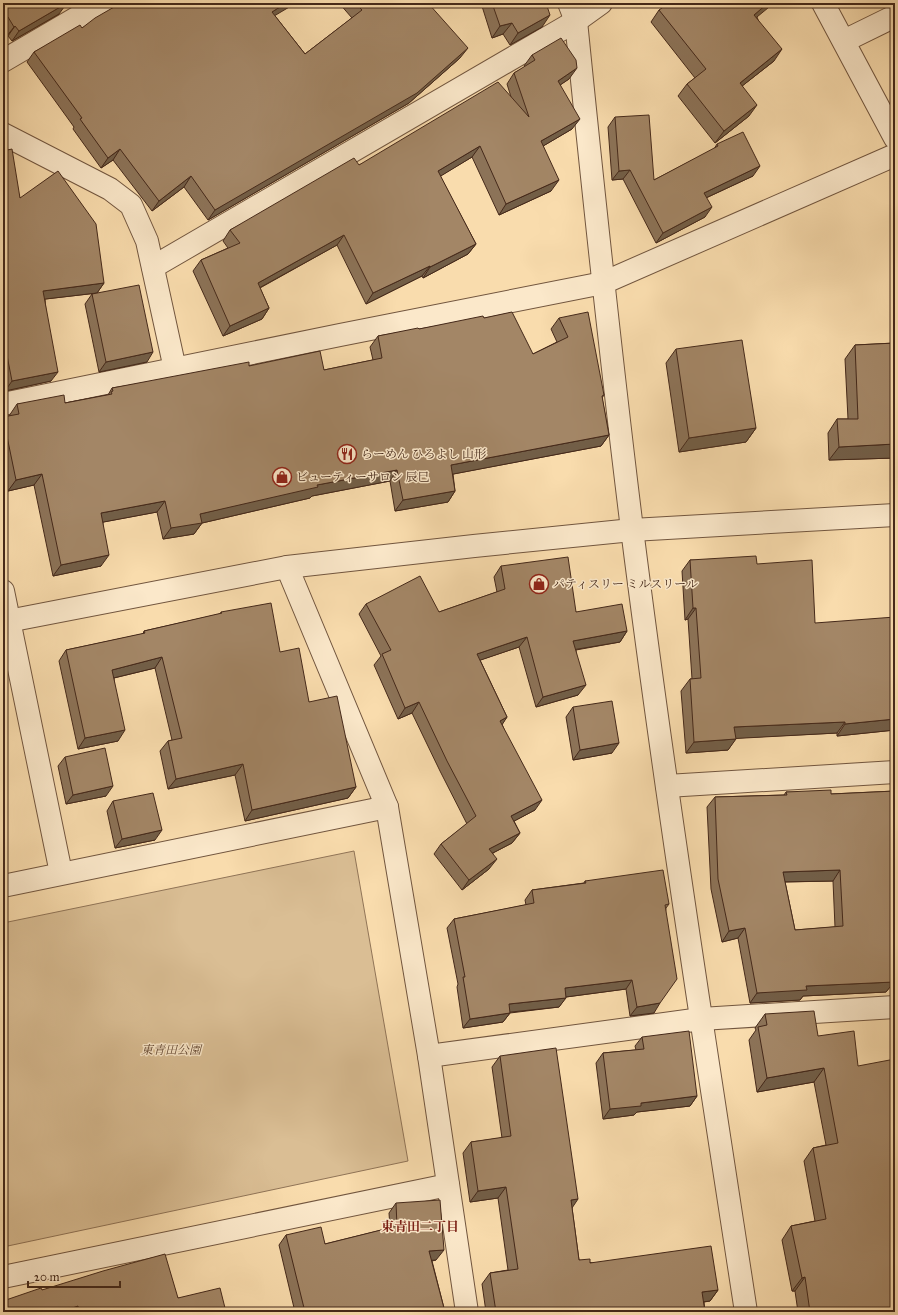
<svg xmlns="http://www.w3.org/2000/svg" width="898" height="1315" viewBox="0 0 898 1315" font-family="'IM FELL Great Primer','Noto Serif JP',serif">
	<style>
		.green { fill: #dabe94; stroke: #907457 }
		.lines { fill: none; stroke-linecap: round; stroke-linejoin: round }
		.minor-casing { stroke: #72563f; stroke-width: 24 }
		.minor { stroke: #fbe8ca; stroke-width: 22 }
		.wall { fill: #8c7358; stroke: #45291a; fill-rule: evenodd }
		.shaded-wall { fill: #725e47; stroke: #45291a }
		.building { fill: #a38666; stroke: #45291a; fill-rule: evenodd }
		.labels { text-anchor: middle; stroke-width: 3; stroke-linejoin: round; paint-order: stroke }
		.poi-label { font-size: 12px; fill: #45291a; stroke: #fbe8ca; text-anchor: start }
		.park-label { font-size: 12px; font-style: italic; fill: #634732; stroke: #fbe8ca }
		.neighbourhood-label { font-size: 13px; font-weight: bold; fill: #7a1f14; stroke: #fbe8ca }
	</style>
	<rect width="100%" height="100%" fill="#f9dcad"/>
	<filter id="stains"><feTurbulence type="fractalNoise" baseFrequency=".005" numOctaves="4"/><feColorMatrix values="0 0 0 0 .2 0 0 0 0 .09 0 0 0 0 .02 0 0 0 .5 -.17"/></filter>
	<radialGradient id="worn" r=".72"><stop offset=".6" stop-color="#630" stop-opacity="0"/><stop offset="1" stop-color="#630" stop-opacity=".3"/></radialGradient>
	<polygon class="green" points="354,851 408,1161 3,1247 3,923"/>
	<g class="lines">
		<defs>
			<g id="minor">
				<path d="M 569,3 L 576,21 C 593,190 611,360 632,529 C 665,790 706,1051 746,1312"/>
				<polyline points="823,3 895,138"/>
				<polyline points="844,41 895,16"/>
				<polyline points="3,61 102,3"/>
				<polyline points="3,134 110,189 131,205 147,241 175,369"/>
				<polyline points="153,267 576,21 601,3"/>
				<polyline points="3,404 340,335 603,283 895,155"/>
				<polyline points="287,567 387,807 429,1056 467,1312"/>
				<polyline points="3,591 61,873"/>
				<polyline points="3,622 287,567 474,546 632,530 895,515"/>
				<polyline points="667,786 895,772"/>
				<polyline points="3,886 387,807"/>
				<polyline points="429,1056 701,1019 895,1007"/>
				<polyline points="3,1277 448,1185"/>
			</g>
		</defs>
		<use href="#minor" class="minor-casing"/>
		<use href="#minor" class="minor"/>
	</g>
	<g class="wall">
		<polygon points="3,3 59,14 12,41 8,36 6,37 3,32"/>
		<polygon points="339,3 428,3 460,58 409,103 208,220 184,187 152,211 113,160 101,168 73,129 74,127 27,62 34,52 82,28 275,16 305,54 352,18"/>
		<polygon points="481,3 546,3 542,27 510,45 503,34 492,38"/>
		<polygon points="659,10 757,17 774,61 742,86 749,116 715,143 678,96 687,84 695,78 651,22"/>
		<polygon points="532,55 569,79 560,85 572,129 543,146 551,191 499,215 472,157 440,176 476,244 468,254 423,278 422,276 366,304 337,245 260,288 269,308 262,319 223,336 193,271 201,260 228,248 223,241 230,230 359,165 511,97 507,84 514,73 525,67 524,66"/>
		<polygon points="615,117 654,180 714,149 717,144 753,176 706,198 705,217 656,243 623,179 612,180 608,127"/>
		<polygon points="3,151 20,198 104,283 97,293 45,299 51,381 5,391 3,381"/>
		<polygon points="92,294 147,362 99,372 85,304"/>
		<polygon points="484,318 533,354 557,342 551,329 559,318 604,395 602,398 609,435 601,446 453,474 455,491 448,502 395,511 390,481 312,496 310,498 202,523 194,534 163,539 157,512 103,522 101,566 53,576 34,485 8,491 3,467 3,417 9,416 17,404 65,403 108,395 112,388 249,366 324,370 373,360 370,347 378,336"/>
		<polygon points="895,343 895,458 829,460 828,433 837,419 848,419 845,359 855,345"/>
		<polygon points="676,349 756,428 746,442 679,452 666,363"/>
		<polygon points="690,560 757,564 815,623 895,730 837,736 837,733 736,738 728,750 686,753 681,691 690,679 692,679 688,619 685,620 682,571"/>
		<polygon points="501,566 576,612 627,631 620,642 576,650 578,695 536,707 519,647 480,660 507,717 502,724 535,810 514,821 520,833 512,843 493,853 489,869 462,890 434,854 441,844 467,824 440,771 412,713 398,719 374,665 381,656 359,614 366,604 439,612 497,592 494,577"/>
		<polygon points="221,612 280,652 309,702 356,787 348,798 245,821 235,775 168,789 160,751 168,741 172,740 155,668 114,678 118,741 78,749 59,661 66,650 143,634 144,631 220,614"/>
		<polygon points="573,707 612,753 573,760 566,717"/>
		<polygon points="65,757 106,796 66,804 58,766"/>
		<path d="M 895,791 L 895,971 L 893,971 L 894,982 L 886,992 L 803,996 L 800,1000 L 750,1003 L 738,938 L 722,942 L 711,889 L 707,807 L 715,797 L 784,795 L 786,792 L 831,794 ZM 833,881 L 835,927 L 795,930 L 785,882 Z"/>
		<polygon points="113,801 155,840 115,848 107,811"/>
		<polygon points="585,881 669,904 666,908 654,1013 630,1016 626,989 566,997 559,1007 510,1013 503,1022 463,1028 457,987 458,984 447,928 454,919 526,905 525,900 532,890 584,883"/>
		<polygon points="765,1014 818,1036 895,1312 798,1312 795,1291 792,1291 782,1240 791,1226 815,1221 804,1161 813,1148 826,1145 814,1082 757,1092 749,1040 756,1030 755,1028"/>
		<polygon points="642,1037 697,1096 690,1106 637,1112 634,1115 603,1119 596,1063 603,1053 636,1050 635,1046"/>
		<polygon points="500,1056 572,1208 579,1260 718,1290 710,1301 704,1302 705,1312 486,1312 482,1284 490,1273 508,1270 498,1198 470,1202 463,1153 471,1142 502,1138 492,1067"/>
		<polygon points="396,1203 436,1260 432,1261 445,1312 295,1312 279,1245 286,1235 325,1244 390,1228 389,1213"/>
		<polygon points="42,1290 178,1298 226,1312 3,1312"/>
	</g>
	<g class="shaded-wall">
		<polygon points="67,3 59,14 12,41 19,31"/>
		<polygon points="286,3 296,3 264,22 272,12"/>
		<polygon points="768,3 774,3 746,26 754,15"/>
		<polygon points="550,15 542,27 510,45 518,33"/>
		<polygon points="8,17 3,24 3,21"/>
		<polygon points="512,23 503,34 492,38 500,26"/>
		<polygon points="15,26 8,36 6,37 14,27"/>
		<polygon points="468,48 460,58 409,103 208,220 215,210"/>
		<polygon points="782,49 774,61 732,94 740,83"/>
		<polygon points="577,68 569,79 551,91 558,81"/>
		<polygon points="757,105 749,116 715,143 724,131"/>
		<polygon points="580,119 572,129 533,152 541,141"/>
		<polygon points="480,146 472,157 431,182 438,171"/>
		<polygon points="120,149 113,160 101,168 108,158"/>
		<polygon points="760,166 753,176 697,202 704,193"/>
		<polygon points="630,170 623,179 612,180 619,171"/>
		<polygon points="191,176 184,187 152,211 159,201"/>
		<polygon points="559,180 551,191 499,215 506,204"/>
		<polygon points="712,207 705,217 656,243 663,233"/>
		<polygon points="344,235 337,245 250,293 258,283"/>
		<polygon points="476,244 468,254 423,278 430,267"/>
		<polygon points="430,266 422,276 366,304 373,293"/>
		<polygon points="104,283 97,293 37,300 43,291"/>
		<polygon points="269,308 262,319 223,336 230,326"/>
		<polygon points="153,352 147,362 99,372 106,362"/>
		<polygon points="58,372 51,381 5,391 12,381"/>
		<polygon points="756,428 746,442 679,452 689,438"/>
		<polygon points="609,435 601,446 443,476 451,465"/>
		<polygon points="895,444 895,458 829,460 839,447"/>
		<polygon points="397,470 390,481 312,496 310,498 202,523 194,534 163,539 171,528 200,514 317,485"/>
		<polygon points="42,474 34,485 8,491 16,480"/>
		<polygon points="455,491 448,502 395,511 403,500"/>
		<polygon points="165,501 157,512 93,524 101,513"/>
		<polygon points="109,555 101,566 53,576 61,565"/>
		<polygon points="693,608 696,608 688,619 685,620"/>
		<polygon points="627,631 620,642 566,651 573,641"/>
		<polygon points="527,637 519,647 469,664 477,654"/>
		<polygon points="162,657 155,668 105,680 112,670"/>
		<polygon points="586,685 578,695 536,707 543,697"/>
		<polygon points="419,702 412,713 398,719 405,708"/>
		<polygon points="507,717 500,728 500,721"/>
		<polygon points="895,719 895,730 837,736 845,724"/>
		<polygon points="845,722 837,733 726,739 734,727"/>
		<polygon points="125,730 118,741 78,749 85,738"/>
		<polygon points="736,739 728,750 686,753 694,742"/>
		<polygon points="619,743 612,753 573,760 580,750"/>
		<polygon points="243,764 235,775 168,789 176,779"/>
		<polygon points="113,786 106,796 66,804 73,795"/>
		<polygon points="356,787 348,798 245,821 252,810"/>
		<polygon points="542,800 535,810 503,827 511,816"/>
		<polygon points="162,830 155,840 115,848 122,839"/>
		<polygon points="520,833 512,843 481,859 489,849"/>
		<polygon points="497,859 489,869 462,890 469,880"/>
		<polygon points="840,870 833,881 776,882 783,872"/>
		<polygon points="745,928 738,938 722,942 729,931"/>
		<polygon points="895,961 895,971 885,972 893,962"/>
		<polygon points="632,980 626,989 558,998 565,988"/>
		<polygon points="894,982 886,992 803,996 800,1000 750,1003 757,993 806,986"/>
		<polygon points="566,998 559,1007 502,1013 509,1004"/>
		<polygon points="660,1003 654,1013 630,1016 637,1007"/>
		<polygon points="510,1013 503,1022 463,1028 470,1019"/>
		<polygon points="824,1068 814,1082 757,1092 767,1078"/>
		<polygon points="697,1096 690,1106 637,1112 634,1115 603,1119 610,1109 641,1103"/>
		<polygon points="506,1187 498,1198 470,1202 478,1191"/>
		<polygon points="578,1199 570,1211 571,1200"/>
		<polygon points="444,1250 436,1260 422,1261 429,1251"/>
		<polygon points="805,1277 795,1291 792,1291 802,1278"/>
		<polygon points="718,1290 710,1301 694,1303 702,1292"/>
		<polygon points="78,1306 74,1312 61,1312"/>
	</g>
	<g class="building">
		<polygon points="3,3 67,3 19,31 15,26 14,27 8,17 3,21"/>
		<polygon points="121,3 286,3 272,12 305,54 362,10 355,3 428,3 468,48 417,93 215,210 191,176 159,201 120,149 108,158 80,119 82,118 34,52 80,25 82,28 95,18"/>
		<polygon points="492,3 546,3 550,15 518,33 512,23 500,26"/>
		<polygon points="669,3 768,3 754,15 782,49 740,83 757,105 724,131 687,84 706,69 659,10"/>
		<polygon points="561,38 576,60 577,68 558,81 580,119 541,141 559,180 506,204 480,146 438,171 476,244 430,267 430,266 373,293 344,235 258,283 269,308 230,326 201,260 240,243 230,230 354,158 359,165 498,82 529,117 514,73 535,60 532,55"/>
		<polygon points="649,115 654,180 718,146 717,144 743,132 760,166 704,193 712,207 663,233 630,170 619,171 615,117"/>
		<polygon points="12,149 20,198 58,171 96,224 104,283 43,291 58,372 12,381 3,335 3,151"/>
		<polygon points="139,285 153,352 106,362 92,294"/>
		<polygon points="512,312 533,354 568,337 559,318 588,312 604,395 602,396 609,435 451,465 455,491 403,500 397,470 317,485 318,487 200,514 202,523 171,528 165,501 101,513 109,555 61,565 42,474 16,480 3,417 19,414 17,404 64,395 65,403 112,394 111,392 113,391 112,388 249,362 249,366 320,351 324,370 382,358 378,336 418,328 419,329 483,316 484,318"/>
		<polygon points="742,340 756,428 689,438 676,349"/>
		<polygon points="895,343 895,444 839,447 837,419 858,419 855,345"/>
		<polygon points="756,556 757,564 812,560 815,623 895,617 895,719 845,724 845,722 734,727 736,739 694,742 690,679 701,678 696,608 693,608 690,560"/>
		<polygon points="568,557 576,612 622,604 627,631 573,641 586,685 543,697 527,637 477,654 507,717 500,721 542,800 511,816 520,833 489,849 497,859 469,880 441,844 476,816 447,761 419,702 405,708 382,654 391,650 366,604 420,576 439,612 505,589 501,566"/>
		<polygon points="271,603 280,652 299,648 309,702 337,696 356,787 252,810 243,764 176,779 168,741 182,738 162,657 112,670 125,730 85,738 66,650 145,633 144,631 222,613 221,612"/>
		<polygon points="612,701 619,743 580,750 573,707"/>
		<polygon points="105,748 113,786 73,795 65,757"/>
		<path d="M 831,790 L 831,794 L 895,791 L 895,961 L 893,962 L 894,982 L 806,986 L 807,990 L 757,993 L 745,928 L 729,931 L 718,879 L 715,797 L 787,795 L 786,792 ZM 840,870 L 843,926 L 795,930 L 783,872 Z"/>
		<polygon points="153,793 162,830 122,839 113,801"/>
		<polygon points="663,870 669,904 665,905 677,979 660,1003 637,1007 632,980 565,988 566,998 509,1004 510,1013 470,1019 463,977 465,977 454,919 534,903 532,890 586,883 585,881"/>
		<polygon points="814,1011 818,1036 854,1031 858,1066 895,1059 895,1312 810,1312 805,1277 802,1278 791,1226 826,1219 813,1148 838,1143 824,1068 767,1078 758,1027 767,1025 765,1014"/>
		<polygon points="689,1031 697,1096 641,1103 641,1106 610,1109 603,1053 644,1049 642,1037"/>
		<polygon points="556,1048 578,1199 571,1200 579,1260 590,1259 590,1263 711,1246 718,1290 702,1292 705,1312 496,1312 490,1273 518,1269 506,1187 478,1191 471,1142 511,1136 500,1056"/>
		<polygon points="440,1200 444,1250 429,1251 445,1312 305,1312 286,1235 321,1227 325,1244 397,1226 396,1203"/>
		<polygon points="165,1254 178,1298 220,1288 226,1312 79,1312 78,1306 61,1312 3,1312 3,1301 41,1288 42,1290 103,1271"/>
	</g>
	<defs>
		<symbol id="restaurant-ring" viewBox="-11 -11 22 22"><circle r="9.5" fill="#fbe8ca" stroke="#8f2418" stroke-width="1.5"/><path d="M-5-6h1v4h1v-4h1v4h1v-4h1v5L-1.5 .5V6h-2V.5L-5-1ZM5-6V6H3V1.5H1.5Q1.5-4 5-6Z" fill="#8f2418"/></symbol>
		<symbol id="shop-ring" viewBox="-11 -11 22 22"><circle r="9.5" fill="#fbe8ca" stroke="#8f2418" stroke-width="1.5"/><path d="M-5-2.5h2.3a2.7 3.5 0 0 1 5.4 0H5L5.5 6h-11ZM-1.5-2.5h3a1.5 2.3 0 0 0-3 0Z" fill="#8f2418"/></symbol>
	</defs>
	<g fill-rule="evenodd">
		<use href="#restaurant-ring" x="336" y="443" width="22" height="22"/>
		<use href="#shop-ring" x="271" y="466" width="22" height="22"/>
		<use href="#shop-ring" x="528" y="573" width="22" height="22"/>
	</g>
	<g class="labels">
		<g class="poi-label">
			<text x="361" y="458">らーめん ひろよし 山形</text>
			<text x="296" y="481">ビューティーサロン 辰巳</text>
			<text x="553" y="588">パティスリー ミルスリール</text>
		</g>
		<g class="park-label">
			<text x="171" y="1054">東青田公園</text>
		</g>
		<g class="neighbourhood-label">
			<text x="420" y="1231">東青田二丁目</text>
		</g>
	</g>
	<rect width="898" height="1315" fill="none" stroke="#f9dcad" stroke-width="16"/>
	<rect x="4" y="4" width="890" height="1307" fill="none" stroke="#45291a" stroke-width="2"/>
	<rect x="8" y="8" width="882" height="1299" fill="none" stroke="#45291a"/>
	<path d="M28 1281v6h92v-6" fill="none" stroke="#45291a" stroke-width="2"/>
	<text x="34" y="1281" font-size="12" fill="#45291a" stroke="#fbe8ca" stroke-width="3" paint-order="stroke">20 m</text>
	<rect width="100%" height="100%" filter="url(#stains)"/>
	<rect width="100%" height="100%" fill="url(#worn)"/>
</svg>
